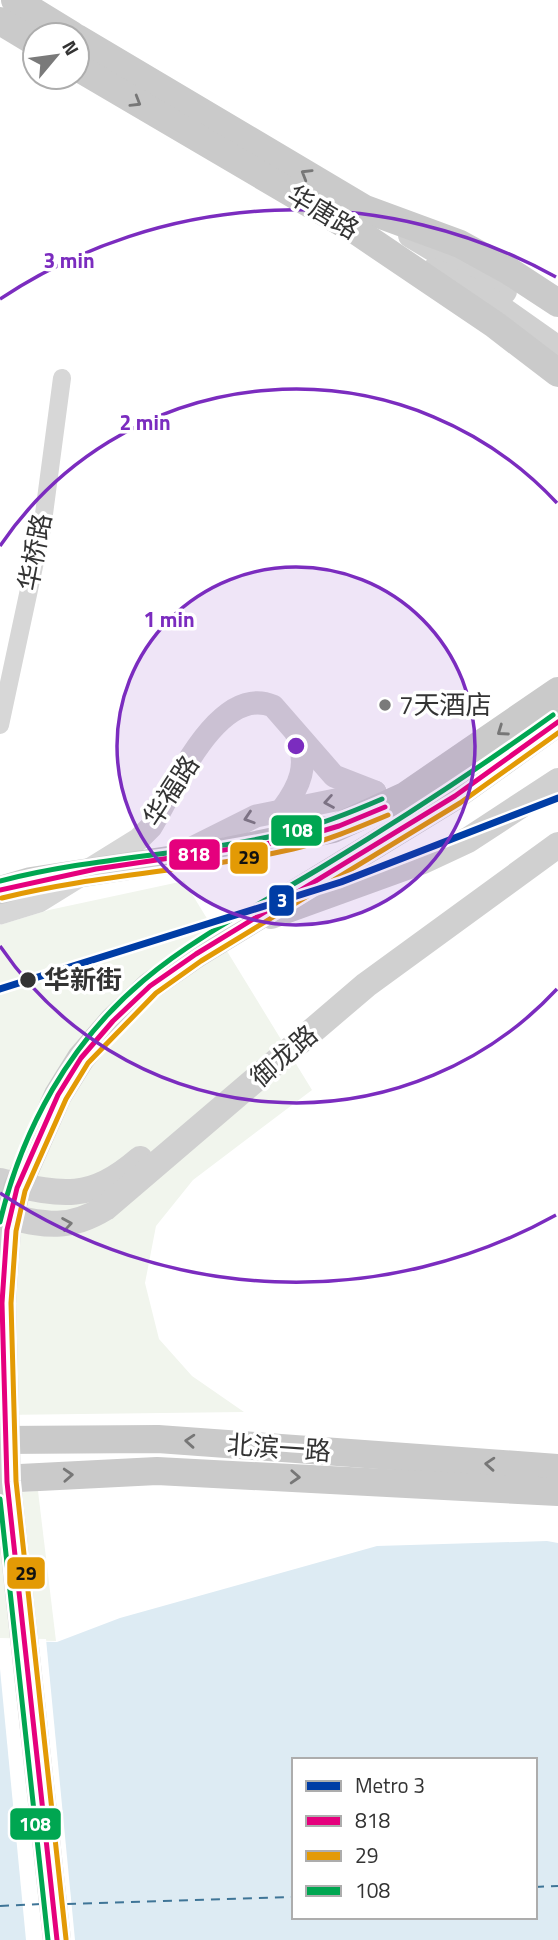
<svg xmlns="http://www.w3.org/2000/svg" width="558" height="1940" viewBox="0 0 558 1940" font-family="'Titillium Web','Noto Sans SC',sans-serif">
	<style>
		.green { fill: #f1f5ed }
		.water { fill: #ddebf3; fill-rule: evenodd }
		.pier { fill: #fff }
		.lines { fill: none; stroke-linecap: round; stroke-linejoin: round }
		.ferry { stroke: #3f7597; stroke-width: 2; stroke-dasharray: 9 7; stroke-linecap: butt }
		.minor { stroke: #d7d7d7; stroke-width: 18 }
		.tertiary { stroke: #d7d7d7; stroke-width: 23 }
		.secondary { stroke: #d0d0d0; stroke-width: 26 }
		.primary { stroke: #cacaca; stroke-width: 28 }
		.bus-1-casing { stroke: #fff; stroke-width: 10 }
		.bus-2-casing { stroke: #fff; stroke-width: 10 }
		.bus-3-casing { stroke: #fff; stroke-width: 10 }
		.bus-1 { stroke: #e5007d; stroke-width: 5 }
		.bus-2 { stroke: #e39a05; stroke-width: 5 }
		.bus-3 { stroke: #00a651; stroke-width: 5 }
		.metro-1-casing { stroke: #fff; stroke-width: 12 }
		.metro-1 { stroke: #003da5; stroke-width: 7 }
		.oneway { stroke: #777 }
		.oneway2 { stroke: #7d7d7d }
		.oneway3 { stroke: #7a7a7a }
		.ring { fill: none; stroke: #7b2cbf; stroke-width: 3.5 }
		.poi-dot { fill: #7a7a7a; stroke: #fff; stroke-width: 2.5 }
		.stop-dot { fill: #333; stroke: #fff; stroke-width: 2.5 }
		.labels { text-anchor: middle; stroke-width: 7; stroke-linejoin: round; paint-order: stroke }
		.street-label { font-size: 26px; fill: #333; stroke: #fff }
		.poi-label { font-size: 26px; fill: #333; stroke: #fff; text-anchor: start }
		.stop-label { font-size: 26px; font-weight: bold; fill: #333; stroke: #fff; text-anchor: start }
		.centre { fill: #7b2cbf; stroke: #fff; stroke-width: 3.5 }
		.ring-label { font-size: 21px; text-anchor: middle; font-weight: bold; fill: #7b2cbf; stroke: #fff; stroke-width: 7; stroke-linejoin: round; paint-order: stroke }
		.line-badge { stroke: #fff; stroke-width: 2.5 }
		.badge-label { font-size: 19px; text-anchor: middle; font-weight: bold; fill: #fff }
		.pale-badge-label { font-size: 19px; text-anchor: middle; font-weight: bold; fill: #111 }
	</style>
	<rect width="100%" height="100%" fill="#fff"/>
	<g class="green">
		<polygon points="184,881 312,1090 193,1180 156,1226 145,1283 159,1339 192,1376 244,1412 0,1415 0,925 49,910"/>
		<polygon points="38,1491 56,1641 0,1640 0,1494"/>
	</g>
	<path class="water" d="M 547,1541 L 558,1543 L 558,1940 L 0,1940 L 0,1641 L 57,1642 L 120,1618 L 377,1546 ZM 294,1760 L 535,1760 L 535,1917 L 294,1917 Z"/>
	<polygon class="pier" points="0,1638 46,1639 75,1940 26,1940 0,1669"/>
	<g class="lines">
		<g class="ferry">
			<polyline points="535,1887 558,1886"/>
			<polyline points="67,1904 294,1897"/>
			<polyline points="0,1906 41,1904"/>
		</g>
		<polyline class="minor" points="0,725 42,529 62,378"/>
		<g class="tertiary">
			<path d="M 282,810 C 300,786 309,765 297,736"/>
			<polyline points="176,856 256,816 375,792"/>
			<path d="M 0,913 L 39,901 L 139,839 L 151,827 C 174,789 218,683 273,706 L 334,776 L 375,792"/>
		</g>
		<g class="secondary">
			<polyline points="411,235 504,291"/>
			<polyline points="434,271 493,303 558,349"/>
			<polyline points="271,916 423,861 468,840 558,781"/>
			<path d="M 0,1181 C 61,1195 89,1203 140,1159"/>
			<path d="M 0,1215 C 42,1224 66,1232 105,1208 L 366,985 L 558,845"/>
		</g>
		<g class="primary">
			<polyline points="15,0 72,35"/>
			<polyline points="0,21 35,42"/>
			<polyline points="77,38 365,209 460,244 509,271 558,303"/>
			<polyline points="77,67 358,232 494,324 558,373"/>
			<polyline points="0,890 31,881 227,851 333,829 405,796 558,691"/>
			<polyline points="0,1440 158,1439 558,1468"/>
			<polyline points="0,1479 157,1471 558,1492"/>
			<polyline points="57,1940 7,1482 2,1303 7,1230 17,1188 58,1095 81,1058 113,1021 150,986 196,954 455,796 558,722"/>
		</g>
		<defs>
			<g id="bus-1">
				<polyline points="0,890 96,869 292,840 339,826 385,807"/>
				<polyline points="57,1940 7,1482 2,1303 7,1230 17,1188 58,1095 81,1058 113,1021 150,986 196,954 455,796 558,722"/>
			</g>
			<g id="bus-2">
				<path d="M 2,898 C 98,874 197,871 293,849 C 326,841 357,828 388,815"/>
				<polyline points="66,1939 16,1481 11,1303 16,1231 25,1191 66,1099 88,1063 156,993 201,961 460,803 558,733"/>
			</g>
			<g id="bus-3">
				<path d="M 0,881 C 96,856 195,855 291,832 C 322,824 352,812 382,799"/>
				<path d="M 0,1222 C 22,1129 70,1042 144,980 C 198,934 267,901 327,864 C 406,816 478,769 553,715"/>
				<polyline points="0,1499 48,1940"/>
			</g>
		</defs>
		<use href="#bus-1" class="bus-1-casing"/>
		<use href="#bus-2" class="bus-2-casing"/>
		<use href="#bus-3" class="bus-3-casing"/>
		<use href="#bus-1" class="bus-1"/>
		<use href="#bus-2" class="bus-2"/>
		<use href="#bus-3" class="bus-3"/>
		<defs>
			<polyline id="metro-1" points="0,989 341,882 558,798"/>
		</defs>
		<use href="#metro-1" class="metro-1-casing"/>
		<use href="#metro-1" class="metro-1"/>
	</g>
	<defs><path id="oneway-chevron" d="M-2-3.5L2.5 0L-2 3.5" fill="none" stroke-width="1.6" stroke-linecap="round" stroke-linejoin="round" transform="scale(1.75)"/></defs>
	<g class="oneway">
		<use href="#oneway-chevron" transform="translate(136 102) rotate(31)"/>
		<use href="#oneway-chevron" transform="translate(306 174) rotate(-149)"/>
		<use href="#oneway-chevron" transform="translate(502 731) rotate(145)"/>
		<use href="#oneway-chevron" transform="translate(190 1441) rotate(-176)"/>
		<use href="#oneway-chevron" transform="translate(490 1464) rotate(-176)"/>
		<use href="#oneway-chevron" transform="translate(68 1475) rotate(-3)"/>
		<use href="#oneway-chevron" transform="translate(295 1477) rotate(3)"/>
	</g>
	<g class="oneway2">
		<use href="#oneway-chevron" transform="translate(329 802) rotate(170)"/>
		<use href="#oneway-chevron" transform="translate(249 818) rotate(162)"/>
	</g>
	<use class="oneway3" href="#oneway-chevron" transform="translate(67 1224) rotate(-9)"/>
	<circle cx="296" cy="746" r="179" fill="#7b2cbf" fill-opacity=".12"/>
	<g class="ring">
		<circle cx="296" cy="746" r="179"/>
		<path d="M557 989A357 357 0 0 1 0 946M0 546A357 357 0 0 1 557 503"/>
		<path d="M556 1215A536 536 0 0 1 0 1193M0 299A536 536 0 0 1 556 277"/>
	</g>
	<circle class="poi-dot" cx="385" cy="705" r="7"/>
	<circle class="stop-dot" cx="28" cy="980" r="9"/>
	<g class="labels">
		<g class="street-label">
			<text transform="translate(323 212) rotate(31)" y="9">华唐路</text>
			<text transform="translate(35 552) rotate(-79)" y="9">华桥路</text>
			<text transform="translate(171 791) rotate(-57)" y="9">华福路</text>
			<text transform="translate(284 1056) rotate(-41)" y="9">御龙路</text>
			<text transform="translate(279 1448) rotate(4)" y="9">北滨一路</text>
		</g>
		<g class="poi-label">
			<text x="399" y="714">7天酒店</text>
		</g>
		<g class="stop-label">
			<text x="44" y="989">华新街</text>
		</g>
	</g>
	<circle cx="296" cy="746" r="10" class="centre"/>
	<g class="ring-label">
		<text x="69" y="268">3 min</text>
		<text x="145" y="430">2 min</text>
		<text x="169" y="627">1 min</text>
	</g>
	<g class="line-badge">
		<rect x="270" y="814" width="53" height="33" rx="7" fill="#00a651"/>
		<rect x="168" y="838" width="53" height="33" rx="7" fill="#e5007d"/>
		<rect x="229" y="841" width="40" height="34" rx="7" fill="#e39a05"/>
		<rect x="268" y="884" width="27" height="33" rx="7" fill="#003da5"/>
		<rect x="6" y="1556" width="40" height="34" rx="7" fill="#e39a05"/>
		<rect x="9" y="1807" width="53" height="34" rx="7" fill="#00a651"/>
	</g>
	<g class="badge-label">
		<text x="297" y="837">108</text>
		<text x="194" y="861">818</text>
		<text x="282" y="907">3</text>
		<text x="35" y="1831">108</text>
	</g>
	<g class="pale-badge-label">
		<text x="249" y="864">29</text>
		<text x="26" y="1580">29</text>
	</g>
	<rect x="292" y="1758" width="245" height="161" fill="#ffffff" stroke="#adadad" stroke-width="2"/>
	<rect x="306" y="1781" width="35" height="10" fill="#003da5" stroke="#adadad" stroke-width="2"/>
	<text x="355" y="1793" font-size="21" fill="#333333">Metro 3</text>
	<rect x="306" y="1816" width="35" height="10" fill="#e5007d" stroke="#adadad" stroke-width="2"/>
	<text x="355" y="1828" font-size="21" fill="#333333">818</text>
	<rect x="306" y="1851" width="35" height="10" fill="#e39a05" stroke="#adadad" stroke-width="2"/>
	<text x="355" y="1863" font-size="21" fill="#333333">29</text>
	<rect x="306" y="1886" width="35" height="10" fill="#00a651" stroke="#adadad" stroke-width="2"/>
	<text x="355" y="1898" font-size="21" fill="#333333">108</text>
	<g transform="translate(56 56) rotate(61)"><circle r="33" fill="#ffffff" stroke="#adadad" stroke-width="2"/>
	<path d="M0-5L12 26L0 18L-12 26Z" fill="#7a7a7a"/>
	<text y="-10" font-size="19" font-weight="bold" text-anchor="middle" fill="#333333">N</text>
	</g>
</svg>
